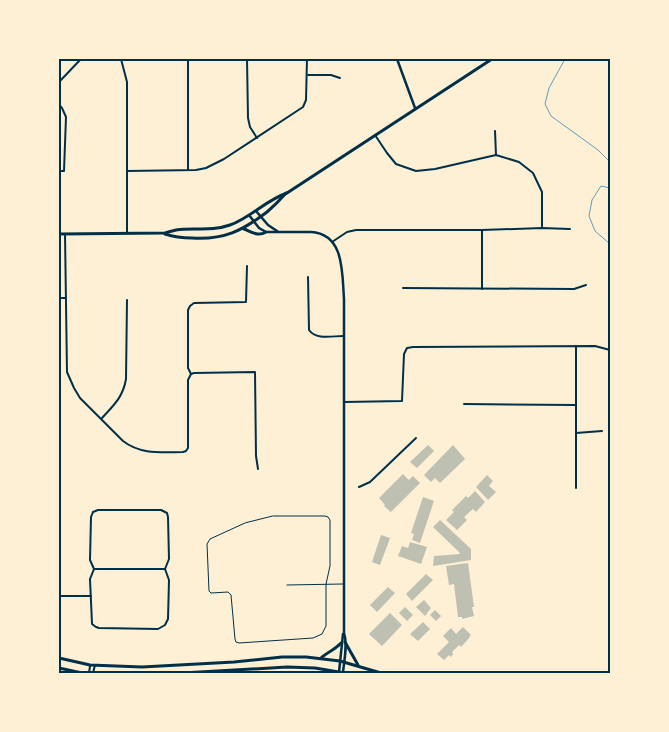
<svg xmlns="http://www.w3.org/2000/svg" width="669" height="732" viewBox="0 0 669 732" font-family="Overpass,sans-serif">
	<style>
		.lines { fill: none; stroke-linecap: round; stroke-linejoin: round }
		.stream { stroke: #669bbc; stroke-width: 1 }
		.building { fill: #bec0b2 }
		.service { stroke: #003049; stroke-width: 1 }
		.minor { stroke: #003049; stroke-width: 2 }
		.tertiary { stroke: #003049; stroke-width: 2.5 }
		.secondary { stroke: #003049; stroke-width: 3 }
		.neatline { fill: none; stroke: #003049; stroke-width: 2 }
	</style>
	<rect width="100%" height="100%" fill="#fdf0d5"/>
	<g class="lines">
		<g class="stream">
			<polyline points="565,59 549,88 545,104 551,116 598,150 610,162"/>
			<polyline points="610,188 601,186 592,200 589,216 595,231 610,244"/>
		</g>
	</g>
	<g class="building">
		<polygon points="428,445 434,451 417,468 410,462"/>
		<polygon points="453,445 465,459 440,483 435,478 431,482 424,475"/>
		<polygon points="403,474 409,480 413,476 420,483 391,512 384,506 385,505 379,498"/>
		<polygon points="487,475 493,481 489,486 496,492 488,500 476,487"/>
		<polygon points="475,491 485,502 476,512 473,509 464,517 467,520 457,530 446,520 454,512 452,510 466,496 468,498"/>
		<polygon points="423,497 434,501 420,543 412,540 414,534 411,533"/>
		<polygon points="440,520 471,549 471,560 433,566 434,556 460,554 459,552 433,527"/>
		<polygon points="381,535 390,538 380,565 372,562"/>
		<polygon points="410,542 427,547 421,564 398,556 402,546 408,548"/>
		<polygon points="468,563 474,607 472,607 474,616 462,619 462,617 458,617 454,584 449,585 446,566"/>
		<polygon points="426,574 433,580 412,601 406,594"/>
		<polygon points="388,587 395,593 377,612 370,605"/>
		<polygon points="424,600 431,608 425,616 416,607"/>
		<polygon points="405,607 413,615 407,621 399,613"/>
		<polygon points="435,610 441,616 436,621 430,615"/>
		<polygon points="390,613 402,625 382,646 369,634"/>
		<polygon points="423,622 430,629 418,641 410,634"/>
		<polygon points="463,627 471,635 469,637 470,637 461,647 459,645 452,652 453,654 451,657 449,655 444,660 437,654 449,642 443,636 451,628 456,634"/>
	</g>
	<g class="lines">
		<g class="service">
			<polygon points="273,516 325,516 328,517 330,520 330,566 326,584 326,626 322,634 313,638 239,643 236,642 235,639 231,595 228,592 211,593 209,591 207,544 210,539 245,523"/>
			<polyline points="287,585 343,584"/>
		</g>
		<g class="minor">
			<polyline points="121,59 127,82 127,233"/>
			<polyline points="247,59 248,118 250,127 257,138"/>
			<polyline points="308,75 331,75 340,78"/>
			<polyline points="59,82 81,59"/>
			<polyline points="59,104 62,108 66,117 64,171 59,171"/>
			<polyline points="495,131 496,155"/>
			<polyline points="375,135 387,153 396,164 416,171 435,169 496,155 519,162 533,173 542,192 542,228"/>
			<polyline points="188,170 188,59"/>
			<polyline points="127,171 196,170 206,168 224,159 303,107 306,100 307,59"/>
			<path d="M 65,234 L 67,372 L 74,388 L 80,398 L 123,441 C 141,455 162,452 183,452 L 186,451 L 188,448 L 188,380 L 191,374 L 188,368 L 188,310 L 190,306 L 194,303 L 246,302 L 247,266"/>
			<polyline points="332,242 347,232 356,230 482,230 542,228 570,229"/>
			<path d="M 308,277 L 309,330 C 316,340 332,336 343,336"/>
			<polyline points="403,288 574,289 586,285"/>
			<polyline points="482,289 482,230"/>
			<polyline points="59,298 65,298"/>
			<polyline points="576,346 576,488"/>
			<polyline points="191,374 194,373 255,372 256,456 258,469"/>
			<polyline points="344,402 402,401 404,354 407,348 413,347 595,346 610,350"/>
			<polyline points="464,404 575,405"/>
			<path d="M 102,418 C 114,405 123,397 126,379 L 127,300"/>
			<polyline points="576,433 602,431"/>
			<polyline points="359,487 370,482 416,438"/>
			<polygon points="98,510 161,510 167,513 168,517 169,559 165,569 169,580 168,619 165,625 158,629 99,628 96,627 92,624 90,579 94,569 90,560 91,517 93,512"/>
			<polyline points="95,569 165,569"/>
			<polyline points="59,596 91,596"/>
			<polyline points="89,673 90,666"/>
			<polyline points="93,673 95,665"/>
		</g>
		<g class="tertiary">
			<polyline points="397,59 415,108"/>
			<polyline points="256,211 268,225 277,231"/>
			<path d="M 249,215 L 259,228 L 266,232 L 311,232 C 345,234 342,274 344,299 L 344,633 C 348,645 344,660 343,673"/>
			<polyline points="339,672 343,634"/>
		</g>
		<g class="secondary">
			<path d="M 244,229 C 252,232 258,237 266,232"/>
			<path d="M 59,234 L 165,233 C 168,232 172,231 176,230 C 195,227 210,232 230,225 C 250,218 266,200 287,193 L 492,59"/>
			<path d="M 165,234 C 174,237 183,238 192,238 C 224,240 242,231 267,212 C 274,206 280,200 286,193"/>
			<polyline points="345,642 358,665"/>
			<polyline points="59,658 90,665 142,667 234,662 282,657 306,657 340,661 381,673"/>
			<path d="M 321,658 C 327,652 335,650 341,643"/>
			<polyline points="59,668 82,673"/>
			<polyline points="182,673 287,667 315,668 345,673"/>
		</g>
	</g>
	<rect width="669" height="732" fill="none" stroke="#fdf0d5" stroke-width="120"/>
	<rect x="60" y="60" width="549" height="612" class="neatline"/>
</svg>
